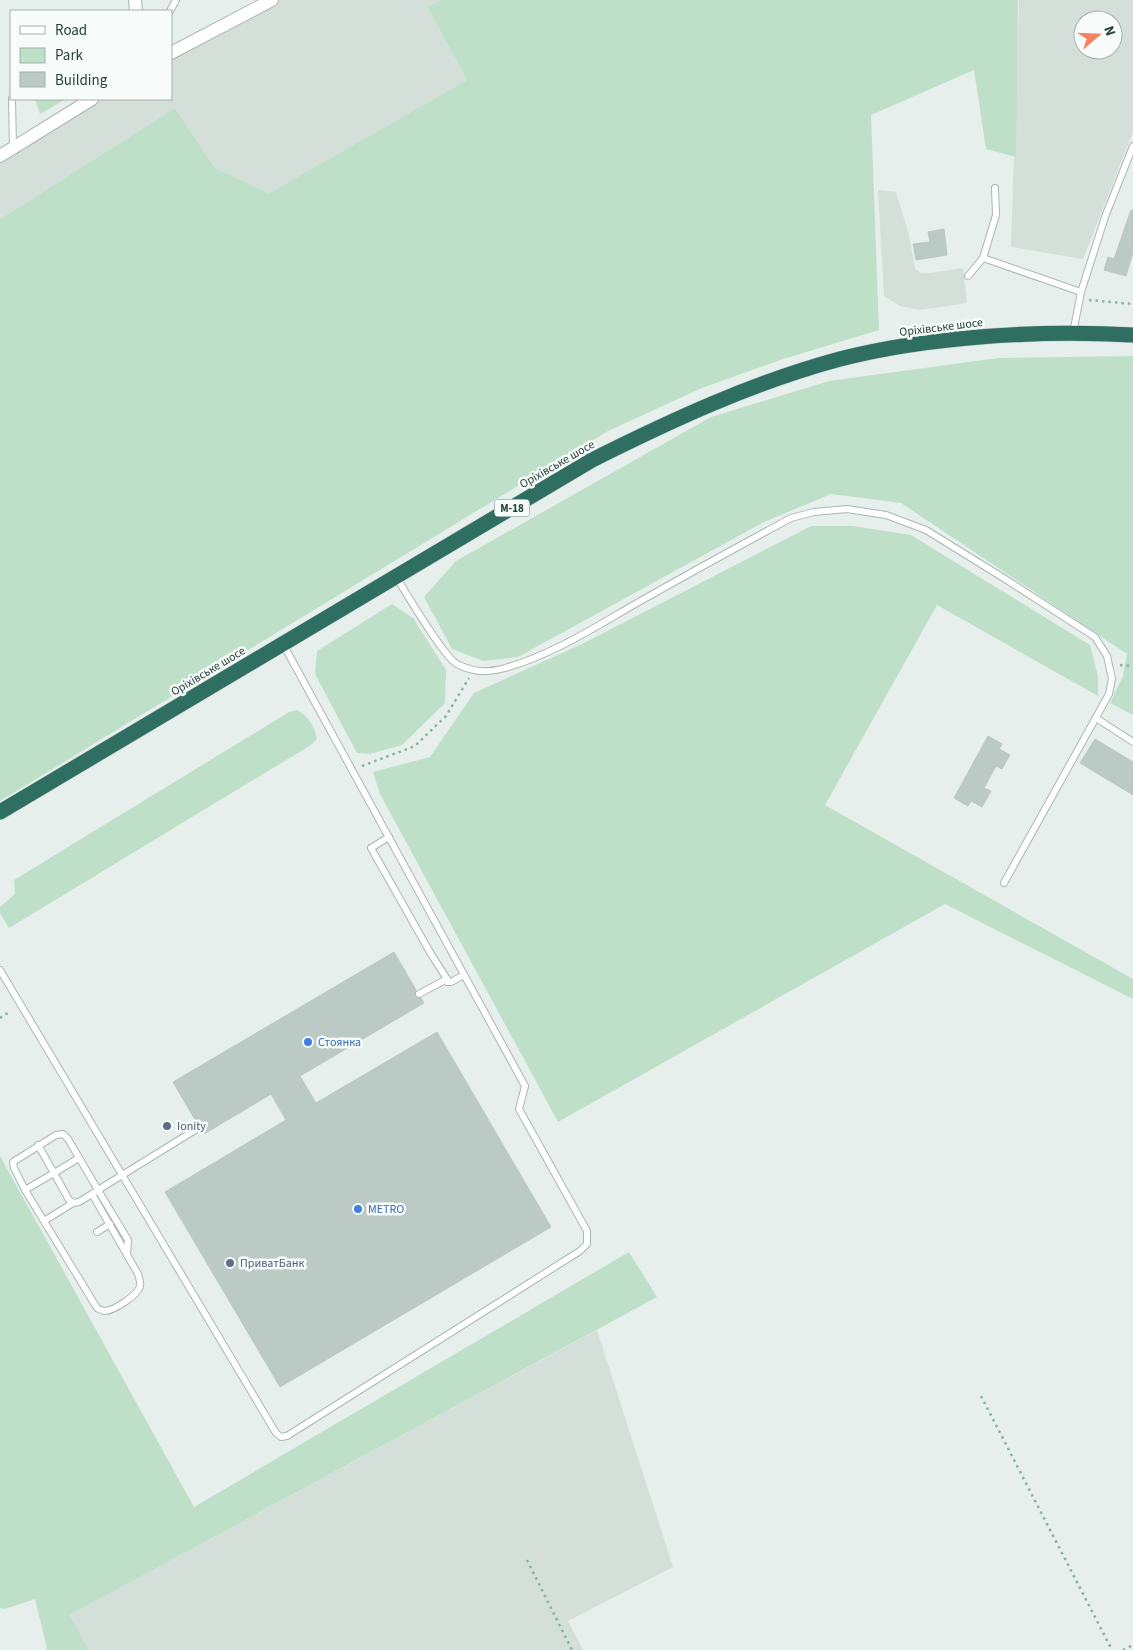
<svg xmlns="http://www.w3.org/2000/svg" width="1133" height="1650" viewBox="0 0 1133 1650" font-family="'Source Sans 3',sans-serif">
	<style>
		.built { fill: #d4dfda; fill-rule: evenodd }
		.green { fill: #bfe0c8 }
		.building { fill: #bbcac4; stroke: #b8c9c2 }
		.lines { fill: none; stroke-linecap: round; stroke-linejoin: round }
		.lane-casing { stroke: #a8b8b2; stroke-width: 8 }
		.street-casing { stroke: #a8b8b2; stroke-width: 14 }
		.highway-casing { stroke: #c2cac8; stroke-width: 16 }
		.path { stroke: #86b3a5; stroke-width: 2.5; stroke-dasharray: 2.5 4; stroke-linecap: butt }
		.lane { stroke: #fff; stroke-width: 6 }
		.street { stroke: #fff; stroke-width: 12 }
		.highway { stroke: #2f6f62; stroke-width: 15 }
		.shop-dot { fill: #3f7fe0; stroke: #f7fbf9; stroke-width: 2 }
		.service-dot { fill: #5c6f8a; stroke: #f7fbf9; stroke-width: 2 }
		.labels { text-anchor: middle; stroke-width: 5; stroke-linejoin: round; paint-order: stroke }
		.shield { fill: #f7fbf9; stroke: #637a73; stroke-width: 1 }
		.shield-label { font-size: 11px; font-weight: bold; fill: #24423a }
		.street-label { font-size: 12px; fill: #24423a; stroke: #f7fbf9 }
		.shop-label { font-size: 12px; fill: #366cbe; stroke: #f7fbf9; text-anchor: start }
		.service-label { font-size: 12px; fill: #4e5e75; stroke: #f7fbf9; text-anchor: start }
	</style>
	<rect width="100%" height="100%" fill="#e6efeb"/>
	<g class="built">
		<polygon points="272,0 441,0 427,6 467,80 269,193 215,168 175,108 0,219 0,156 92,99 171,99 171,53"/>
		<path d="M 1019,0 L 1133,0 L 1133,132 L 1083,259 L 1011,247 ZM 1083,20 L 1113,20 L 1113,50 L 1083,50 Z"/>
		<polygon points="878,190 896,192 909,235 915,269 921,273 930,273 963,268 967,303 920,310 900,306 884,296"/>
		<polygon points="597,1330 673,1567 568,1621 583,1650 89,1650 70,1615"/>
	</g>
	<g class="green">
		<polygon points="441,0 1018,0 1016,157 986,149 974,70 871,115 879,330 780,360 702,388 608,431 0,801 0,219 175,108 215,168 269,193 467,80 427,6"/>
		<polygon points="35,99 66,99 40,114"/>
		<polygon points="1133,356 1133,715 1110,703 1123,676 1127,654 901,503 831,494 764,522 518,657 483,661 452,649 424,597 456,561 711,417 829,381 998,358"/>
		<polygon points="811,526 853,526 911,535 1090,645 1098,677 1098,696 937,605 825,805 1133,979 1133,999 945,904 558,1122 380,794 373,772 430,757 474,693 582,644"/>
		<polygon points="392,604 413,618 446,670 445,703 402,745 370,754 357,753 315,674 317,651"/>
		<path d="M 297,710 C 308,715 315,727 317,739 L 311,745 L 9,928 L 0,913 L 0,907 L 15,894 L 14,880 L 289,712 Z"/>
		<polygon points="0,1156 194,1507 629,1252 657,1297 70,1615 89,1650 45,1650 47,1648 35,1599 5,1609 0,1608"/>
	</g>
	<g class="building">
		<polygon points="1131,210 1133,211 1133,252 1126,276 1104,270 1108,257 1114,259"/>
		<polygon points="944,229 947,255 916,260 913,244 930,242 928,232"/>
		<polygon points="988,736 1002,744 999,749 1010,755 1002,769 996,766 984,788 991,791 982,807 971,801 968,806 954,798"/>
		<polygon points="1095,739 1133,762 1133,795 1080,763"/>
		<polygon points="394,952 416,990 414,993 415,997 418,999 421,998 424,1003 300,1076 316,1103 437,1032 551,1227 280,1387 165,1192 286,1120 271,1094 204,1134 202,1132 205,1129 204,1125 202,1122 197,1123 173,1082"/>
	</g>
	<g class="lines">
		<defs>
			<g id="lane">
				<polyline points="170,11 176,0"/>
				<polyline points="12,99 13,147"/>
				<polyline points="983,258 1081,292"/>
				<polyline points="968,276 983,258 996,215 995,188"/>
				<polyline points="1073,333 1081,292 1105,217 1133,146"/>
				<path d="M 396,577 C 407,594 443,656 457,664 C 472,672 489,673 505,668 C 552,655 595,627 637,603 C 688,574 739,546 791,518 L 814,512 L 847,509 L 886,515 L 926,530 L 1002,577 L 1095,637 L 1107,656 L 1112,679 L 1109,694 L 1004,883"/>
				<polyline points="1096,718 1133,742"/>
				<polyline points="389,837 371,848 431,954 447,979 447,982 451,982 464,975"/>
				<polyline points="0,970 276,1433 281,1437 287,1436 580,1251 587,1244 587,1231 519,1109 525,1086 283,644"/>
				<polyline points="419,994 447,979"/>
				<polyline points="79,1158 54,1173 69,1200 73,1203 79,1202 92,1194"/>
				<polyline points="25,1190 54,1173 38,1145"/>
				<polyline points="44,1221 73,1203"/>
				<polyline points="97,1232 110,1224"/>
				<path d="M 127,1255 L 128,1240 L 98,1190 L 92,1194 L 138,1274 C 139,1278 141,1282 140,1286 C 138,1295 114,1311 104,1311 C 104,1311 97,1309 97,1308 L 25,1190 L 14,1168 L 13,1162 L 56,1135 L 63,1134 L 68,1139 L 98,1190 L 200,1127"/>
			</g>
			<g id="street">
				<polyline points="135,0 136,11"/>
				<polyline points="171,53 272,0"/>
				<polyline points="0,156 92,99"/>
			</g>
			<path id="highway" d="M 0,812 L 592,460 C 672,420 754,382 840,359 C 930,336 1040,330 1133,335"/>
		</defs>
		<use href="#lane" class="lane-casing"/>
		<use href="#street" class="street-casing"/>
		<use href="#highway" class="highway-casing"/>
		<g class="path">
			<polyline points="1089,300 1133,304"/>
			<polyline points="1120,665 1133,666"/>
			<polyline points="362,766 415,746 446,716 469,678"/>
			<polyline points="0,1018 11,1011"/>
			<polyline points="981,1396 1112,1650"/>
			<polyline points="527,1560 572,1650"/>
			<polyline points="1123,1650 1133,1645"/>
		</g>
		<use href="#lane" class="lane"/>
		<use href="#street" class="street"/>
		<use href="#highway" class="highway"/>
	</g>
	<g class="shop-dot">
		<circle cx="308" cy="1042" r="5"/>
		<circle cx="358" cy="1209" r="5"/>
	</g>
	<g class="service-dot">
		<circle cx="167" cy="1126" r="5"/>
		<circle cx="230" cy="1263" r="5"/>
	</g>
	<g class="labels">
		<rect class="shield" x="494.5" y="499.5" width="35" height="17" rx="4"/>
		<g class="shield-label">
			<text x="512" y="512">М-18</text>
		</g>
		<g class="street-label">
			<text transform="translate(941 327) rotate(-7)" y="4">Оріхівське шосе</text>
			<text transform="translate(557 464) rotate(-30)" y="4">Оріхівське шосе</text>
			<text transform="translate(208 671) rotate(-31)" y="4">Оріхівське шосе</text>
		</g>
		<g class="shop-label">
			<text x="318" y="1046">Стоянка</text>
			<text x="368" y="1213">METRO</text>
		</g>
		<g class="service-label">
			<text x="177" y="1130">Ionity</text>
			<text x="240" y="1267">ПриватБанк</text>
		</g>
	</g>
	<rect x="10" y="10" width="162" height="90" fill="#f7fbf9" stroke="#a3b1ad"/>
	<rect x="20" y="26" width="25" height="8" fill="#ffffff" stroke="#a3b1ad"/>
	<text x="55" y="35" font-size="15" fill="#24423a">Road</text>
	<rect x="20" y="48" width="25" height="15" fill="#bfe0c8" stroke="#a3b1ad"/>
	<text x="55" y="60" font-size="15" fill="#24423a">Park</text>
	<rect x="20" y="72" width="25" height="15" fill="#bbcac4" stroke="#a3b1ad"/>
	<text x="55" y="85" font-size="15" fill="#24423a">Building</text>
	<g transform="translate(1098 35) rotate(71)"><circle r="24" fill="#f7fbf9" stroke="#a3b1ad"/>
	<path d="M0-4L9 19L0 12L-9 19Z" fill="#f4845f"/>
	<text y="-8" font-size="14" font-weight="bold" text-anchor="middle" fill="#24423a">N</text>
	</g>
</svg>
